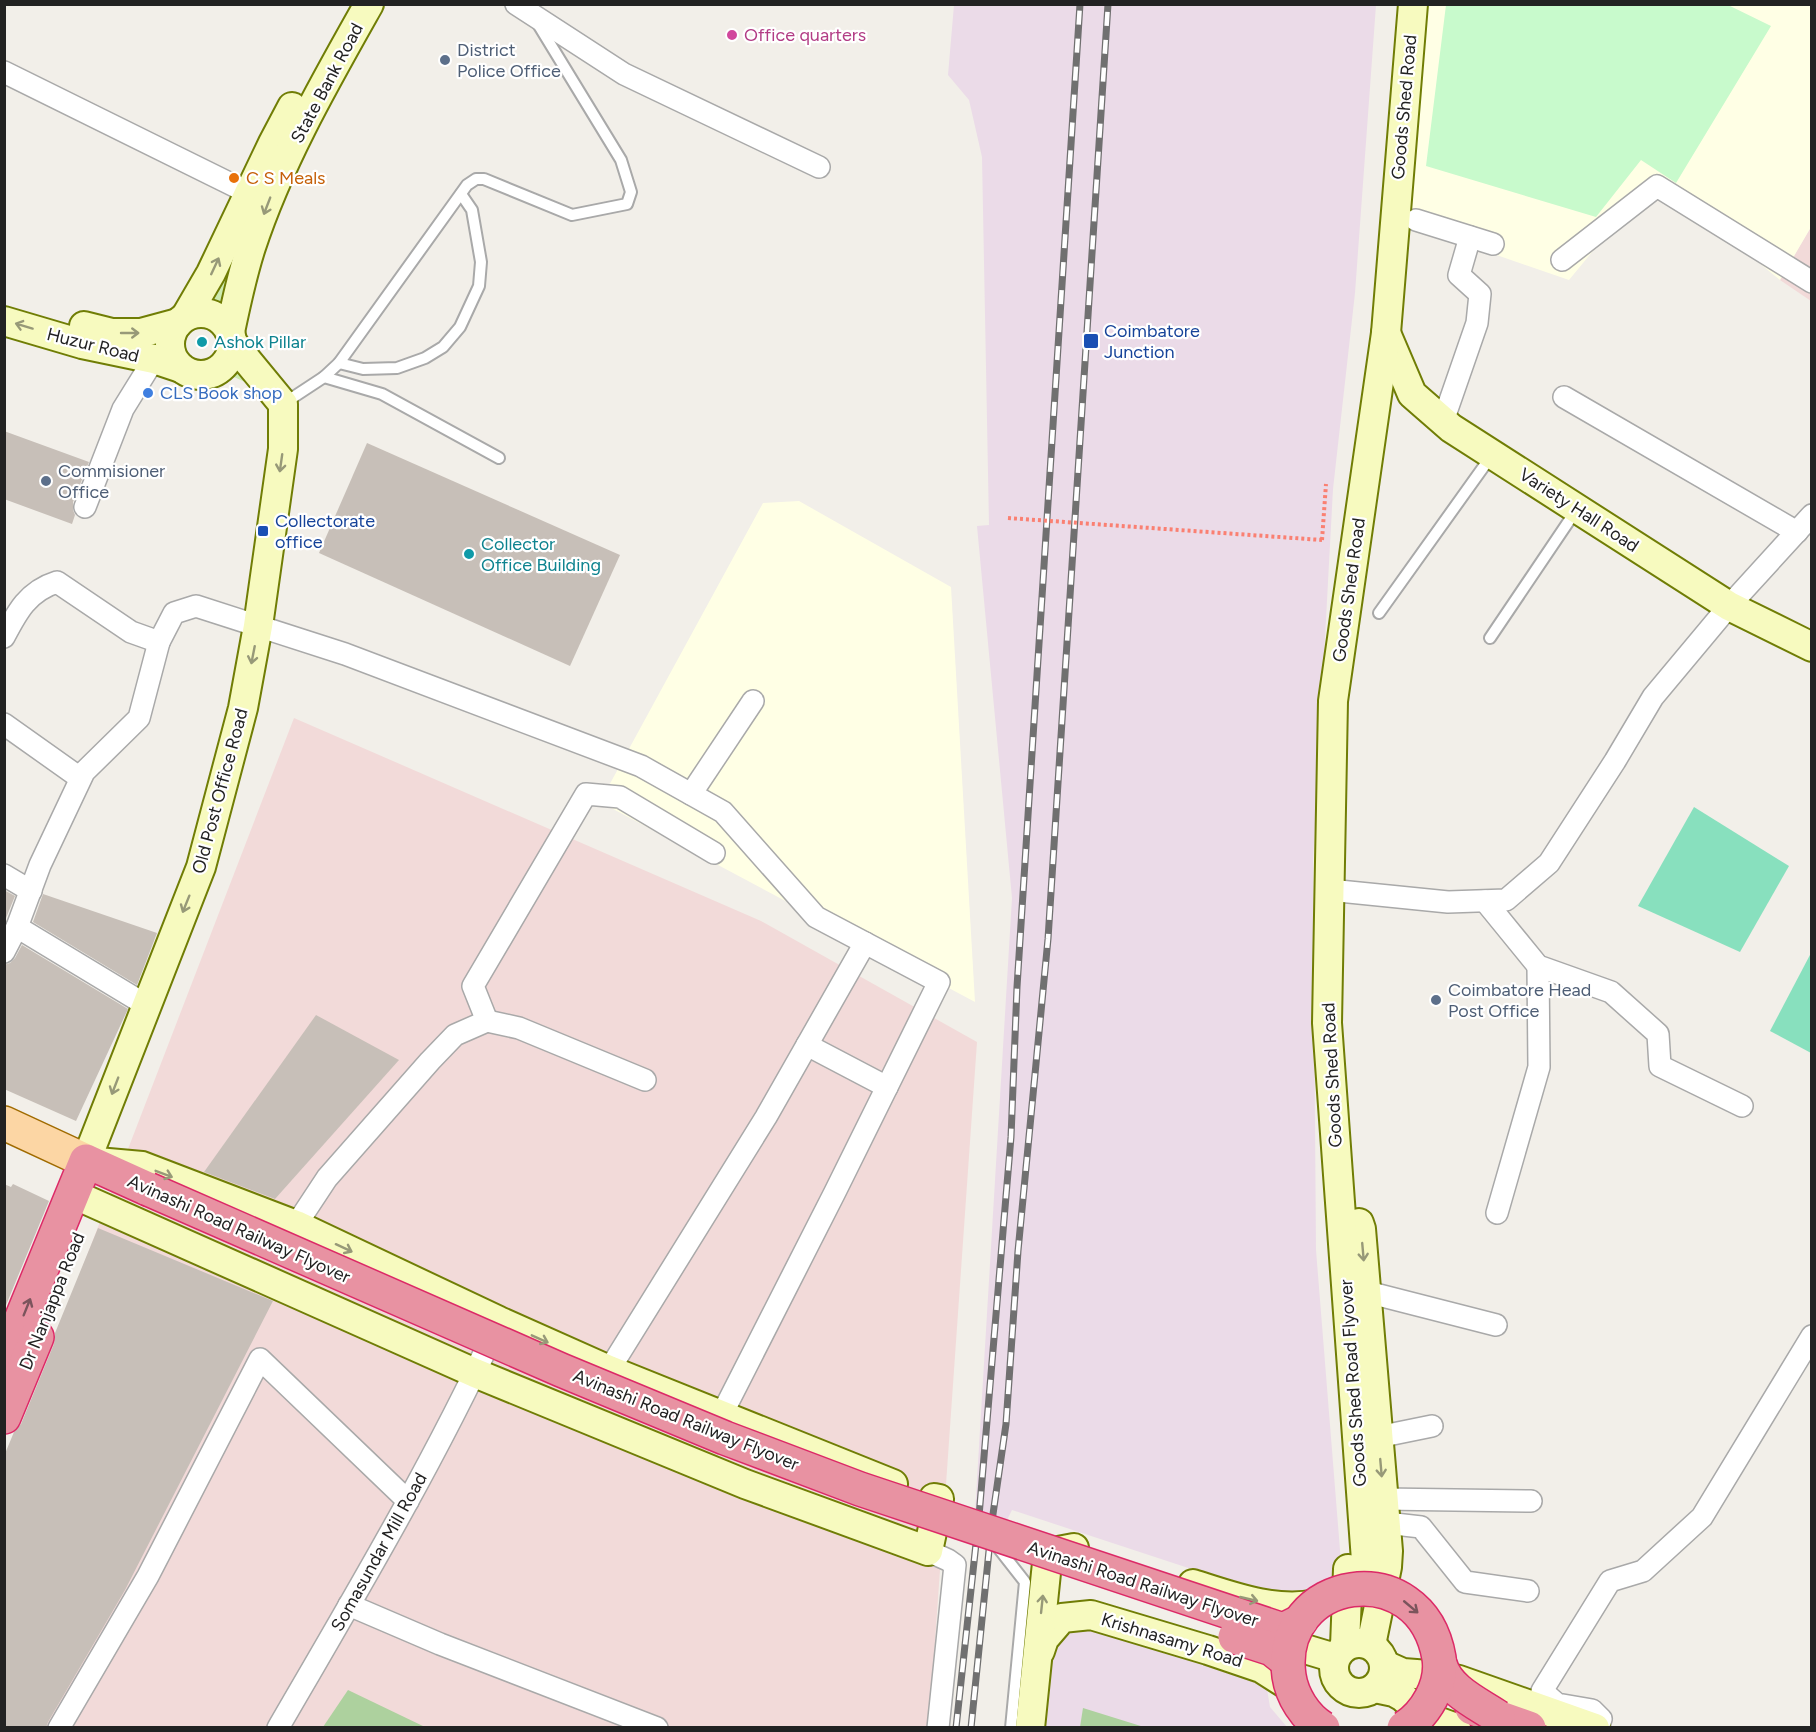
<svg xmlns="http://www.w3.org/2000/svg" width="1816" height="1732" viewBox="0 0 1816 1732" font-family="Figtree,sans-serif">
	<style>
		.commercial { fill: #f2dad9 }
		.industrial { fill: #ebdbe8 }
		.education { fill: #ffffe5 }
		.grass { fill: #cdebb0 }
		.forest { fill: #add19e }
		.park { fill: #c8facc }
		.pitch { fill: #88e0be }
		.building { fill: #c7bfb8 }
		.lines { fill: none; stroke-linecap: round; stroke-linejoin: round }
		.lane-casing { stroke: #a9a9a9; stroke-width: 14 }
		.street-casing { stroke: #a9a9a9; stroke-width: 24 }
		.secondary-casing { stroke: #707d05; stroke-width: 32 }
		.primary-casing { stroke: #a06b00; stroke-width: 36 }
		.highway-casing { stroke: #dc2a67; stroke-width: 36 }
		.path { stroke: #fa8072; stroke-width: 4; stroke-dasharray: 3 3; stroke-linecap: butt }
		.lane { stroke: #fff; stroke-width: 10 }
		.street { stroke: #fff; stroke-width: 21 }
		.secondary { stroke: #f7fabf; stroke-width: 28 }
		.primary { stroke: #fcd6a4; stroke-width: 33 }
		.highway { stroke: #e892a2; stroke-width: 33 }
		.rail-casing { stroke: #707070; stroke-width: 7 }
		.rail { stroke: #fff; stroke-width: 4.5; stroke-dasharray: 14; stroke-linecap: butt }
		.highway-bridge-casing { stroke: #dc2a67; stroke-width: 36; stroke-linecap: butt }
		.path-bridge { stroke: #fa8072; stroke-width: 4; stroke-dasharray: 3 3; stroke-linecap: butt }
		.highway-bridge { stroke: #e892a2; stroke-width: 33 }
		.oneway { stroke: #979978 }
		.oneway2 { stroke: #7b545c }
		.hotel-dot { fill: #d1479c; stroke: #fff; stroke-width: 2 }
		.service-dot { fill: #5c6f8a; stroke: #fff; stroke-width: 2 }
		.food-dot { fill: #e8710a; stroke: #fff; stroke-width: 2 }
		.transit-dot { fill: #1a4fb4; stroke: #fff; stroke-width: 2 }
		.culture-dot { fill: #0f9aa8; stroke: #fff; stroke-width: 2 }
		.shop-dot { fill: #3f7fe0; stroke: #fff; stroke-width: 2 }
		.labels { text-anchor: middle; stroke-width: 4.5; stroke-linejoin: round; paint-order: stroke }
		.hotel-label { font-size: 18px; fill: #b23c85; stroke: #fff; text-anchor: start }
		.service-label { font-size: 18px; fill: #4e5e75; stroke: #fff; text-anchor: start }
		.street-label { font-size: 18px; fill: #222; stroke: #fff }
		.food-label { font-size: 18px; fill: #c56008; stroke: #fff; text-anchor: start }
		.transit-label { font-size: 18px; fill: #164399; stroke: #fff; text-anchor: start }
		.culture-label { font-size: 18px; fill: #0d838f; stroke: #fff; text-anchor: start }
		.shop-label { font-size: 18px; fill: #366cbe; stroke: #fff; text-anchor: start }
	</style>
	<rect width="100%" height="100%" fill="#f2efe9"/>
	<g class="commercial">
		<polygon points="1811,227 1811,301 1780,280"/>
		<polygon points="294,718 761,921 977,1042 929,1727 5,1727 4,1471"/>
	</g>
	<g class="industrial">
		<polygon points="954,5 1376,5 1355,293 1333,489 1313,861 1316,1250 1342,1575 1292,1602 1012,1510 1003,1528 975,1513 1012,898 977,526 989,525 982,157 969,100 948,75"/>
		<polygon points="1075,1625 1256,1676 1267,1689 1270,1707 1287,1727 1044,1728 1050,1641"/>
	</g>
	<g class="education">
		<polygon points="1420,5 1811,5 1811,227 1780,280 1654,177 1569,280 1401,222"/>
		<polygon points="799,501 951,587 975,1002 600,802 763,503"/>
	</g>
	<g class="grass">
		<polygon points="232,258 222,315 212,310 200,307"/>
		<polygon points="235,353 267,392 223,372 231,364"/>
	</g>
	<g class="forest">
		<polygon points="348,1690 425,1727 323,1727"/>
		<polygon points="1083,1708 1144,1727 1080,1727"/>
	</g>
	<polygon class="park" points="1446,5 1728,5 1771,26 1676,183 1641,160 1596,217 1426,166"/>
	<g class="pitch">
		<polygon points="1694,807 1789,866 1740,952 1638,906"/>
		<polygon points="1811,953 1811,1053 1770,1031"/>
	</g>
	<g class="building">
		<polygon points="4,431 89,462 73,502 73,510 75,515 72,524 4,499"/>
		<polygon points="367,443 620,555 570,666 319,553"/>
		<polygon points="4,890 15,896 4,923"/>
		<polygon points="43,894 157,933 137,985 33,922"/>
		<polygon points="22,945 128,1009 76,1121 4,1089 4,965 10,963 15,958"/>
		<polygon points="316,1015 399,1060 275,1199 204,1172"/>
		<polygon points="4,1184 11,1187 13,1184 49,1201 4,1310"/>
		<polygon points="98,1228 273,1301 125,1590 48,1722 46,1728 4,1728 4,1456 14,1432 21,1424 54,1344 55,1333"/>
	</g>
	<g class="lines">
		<defs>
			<g id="lane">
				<polyline points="339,363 363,369 397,368 425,358 443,347 460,327 479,286 481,262 472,210 461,194"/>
				<polyline points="324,377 382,394 499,458"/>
				<polyline points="283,404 324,377 339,363 467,185 476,179 484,179 572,215 627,204 631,192 621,160 538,24"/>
				<polyline points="1379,613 1492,455"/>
				<polyline points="1490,638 1577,509"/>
				<polyline points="999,1549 1025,1582 1011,1728"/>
			</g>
			<g id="street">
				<polyline points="516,4 624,74 819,167"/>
				<polyline points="4,72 249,193"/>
				<polyline points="1416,220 1493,244"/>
				<polyline points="1562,260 1657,186 1812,282"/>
				<polyline points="1564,397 1797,532"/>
				<polyline points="1443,421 1477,323 1480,294 1459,275 1470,237"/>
				<polyline points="85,507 123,409 154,359"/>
				<path d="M 4,637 C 17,612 28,591 57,582 L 131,632 L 159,642 L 174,613 L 196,606 L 345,654 L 641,766 L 723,812 L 816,917 L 939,982 L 835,1192 L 721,1416"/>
				<polyline points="4,724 80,778"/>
				<polyline points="691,794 753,701"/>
				<polyline points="4,875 31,891"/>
				<polyline points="1329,890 1448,902 1506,900 1549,863 1615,761 1653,697 1729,606 1812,515"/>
				<polyline points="1485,901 1538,966 1611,992 1658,1034 1660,1066 1742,1106"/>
				<polyline points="17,927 146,1005"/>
				<polyline points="4,952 17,927 40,865 84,772 139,718 159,642"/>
				<polyline points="487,1021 473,986 586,794 620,797 714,853"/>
				<polyline points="807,1045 887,1087"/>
				<polyline points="1497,1213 1539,1067 1538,966"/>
				<polyline points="296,1225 327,1178 430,1061 455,1035 487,1021 519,1028 645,1080"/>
				<polyline points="1367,1292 1496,1325"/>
				<polyline points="609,1370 766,1117 865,943"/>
				<polyline points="1378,1437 1432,1426"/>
				<polyline points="1383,1499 1531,1501"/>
				<polyline points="1386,1523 1421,1527 1465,1582 1528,1591"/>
				<polyline points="928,1551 948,1560 955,1565 938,1728"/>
				<polyline points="349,1605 440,1644 657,1728"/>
				<polyline points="59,1728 148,1576 260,1359 408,1501"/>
				<path d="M 278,1728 C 354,1597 432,1466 496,1328"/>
				<polyline points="1598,1728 1601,1719 1592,1710 1557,1704 1542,1691 1610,1581 1643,1571 1702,1517 1812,1336"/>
			</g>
			<g id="secondary">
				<circle cx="201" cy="344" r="31"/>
				<polyline points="186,316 211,273 273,143 292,107"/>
				<polyline points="4,321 82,344 154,359 181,368"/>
				<polyline points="84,326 112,333 141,333 178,323"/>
				<path d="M 230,332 C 236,303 242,275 251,247 C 279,162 325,82 369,4"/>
				<polyline points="1386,333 1412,394 1451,428 1729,606 1812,647"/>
				<polyline points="232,342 283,404 283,449 258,626 243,708 201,867 86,1161 142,1166 296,1225 499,1321 609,1370 893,1484"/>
				<polyline points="73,1194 475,1373 745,1484 928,1551 939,1499 934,1498"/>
				<polyline points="1359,1223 1361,1229 1388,1551 1387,1567 1371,1645"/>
				<path d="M 1193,1584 C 1231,1596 1276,1613 1316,1604"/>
				<polyline points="1368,1588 1327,1023 1333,701 1386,333 1413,4"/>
				<circle cx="1359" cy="1668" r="25"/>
				<polyline points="1295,1646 1335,1658"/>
				<polyline points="1345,1646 1348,1569"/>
				<polyline points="1040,1651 1044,1639 1062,1618 1091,1615 1208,1650 1261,1668 1291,1687"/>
				<polyline points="1385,1665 1403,1673 1442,1676 1459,1680 1595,1728"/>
				<polyline points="1375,1688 1394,1692 1403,1697 1419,1712 1434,1720 1456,1728"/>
				<polyline points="1030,1728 1047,1563 1053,1552 1074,1548"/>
			</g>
			<polyline id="primary" points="4,1123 86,1161"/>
			<g id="highway">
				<polyline points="4,1361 86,1161 148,1189"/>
				<polyline points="4,1417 37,1337"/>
				<polyline points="1472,1708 1529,1728"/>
			</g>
		</defs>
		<use href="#lane" class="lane-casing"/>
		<use href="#street" class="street-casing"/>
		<use href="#secondary" class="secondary-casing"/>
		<use href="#primary" class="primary-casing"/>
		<use href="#highway" class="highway-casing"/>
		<polyline class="path" points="1322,540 1326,484"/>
		<use href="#lane" class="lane"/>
		<use href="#street" class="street"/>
		<use href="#secondary" class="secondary"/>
		<use href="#primary" class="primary"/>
		<use href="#highway" class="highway"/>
		<defs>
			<g id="rail">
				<polyline points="956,1728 979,1516 1011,1137 1017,987 1080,4"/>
				<polyline points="971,1728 992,1521 1006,1424 1018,1251 1048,939 1108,4"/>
			</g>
		</defs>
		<use href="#rail" class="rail-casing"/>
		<use href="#rail" class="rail"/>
		<defs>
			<g id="highway-bridge">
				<polyline points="148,1189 561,1370 725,1438 860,1489 1283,1630 1301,1621"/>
				<polyline points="1235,1637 1272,1649 1287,1661"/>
				<path d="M 1440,1664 C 1447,1690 1477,1703 1498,1717"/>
				<path d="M 1323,1728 C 1305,1717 1292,1696 1289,1676 C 1275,1576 1421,1552 1439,1658 C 1443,1685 1426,1714 1404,1728"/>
			</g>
		</defs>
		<use href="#highway-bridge" class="highway-bridge-casing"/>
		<polyline class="path-bridge" points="1008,518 1322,540"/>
		<use href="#highway-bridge" class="highway-bridge"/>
	</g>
	<defs><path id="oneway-shaft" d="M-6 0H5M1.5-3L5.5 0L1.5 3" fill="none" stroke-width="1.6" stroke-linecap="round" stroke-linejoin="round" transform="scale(1.5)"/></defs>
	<g class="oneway">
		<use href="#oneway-shaft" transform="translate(267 206) rotate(111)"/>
		<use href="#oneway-shaft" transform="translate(215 266) rotate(-65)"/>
		<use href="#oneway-shaft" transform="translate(24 326) rotate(-163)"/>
		<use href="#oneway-shaft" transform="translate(130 333)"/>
		<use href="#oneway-shaft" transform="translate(281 463) rotate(98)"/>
		<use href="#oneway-shaft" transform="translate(253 655) rotate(101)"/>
		<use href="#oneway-shaft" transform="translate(186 904) rotate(112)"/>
		<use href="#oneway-shaft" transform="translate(115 1086) rotate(111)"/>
		<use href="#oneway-shaft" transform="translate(164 1174) rotate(21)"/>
		<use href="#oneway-shaft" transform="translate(344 1248) rotate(25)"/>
		<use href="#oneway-shaft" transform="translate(1363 1252) rotate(85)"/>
		<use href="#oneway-shaft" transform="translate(540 1339) rotate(24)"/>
		<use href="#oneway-shaft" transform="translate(1381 1468) rotate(85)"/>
		<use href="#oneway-shaft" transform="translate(1249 1599) rotate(13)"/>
		<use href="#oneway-shaft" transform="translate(1042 1604) rotate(-84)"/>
	</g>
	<g class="oneway2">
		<use href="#oneway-shaft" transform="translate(27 1307) rotate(-68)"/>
		<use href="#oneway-shaft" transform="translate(1411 1607) rotate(40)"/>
	</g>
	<circle class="hotel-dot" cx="732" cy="35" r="6"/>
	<g class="service-dot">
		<circle cx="445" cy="60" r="6"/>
		<circle cx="46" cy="481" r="6"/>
		<circle cx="1436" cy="1000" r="6"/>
	</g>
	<circle class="food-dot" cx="234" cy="178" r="6"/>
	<g class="transit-dot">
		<rect x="1083" y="333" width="16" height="16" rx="3"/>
		<rect x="257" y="525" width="12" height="12" rx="3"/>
	</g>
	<g class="culture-dot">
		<circle cx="202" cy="342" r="6"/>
		<circle cx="469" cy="554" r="6"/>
	</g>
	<circle class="shop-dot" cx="148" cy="393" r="6"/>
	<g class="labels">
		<g class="hotel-label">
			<text x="744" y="41">Office quarters</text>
		</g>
		<g class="service-label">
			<text x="457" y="56">District<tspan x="457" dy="21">Police Office</tspan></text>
			<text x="58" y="477">Commisioner<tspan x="58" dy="21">Office</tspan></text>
			<text x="1448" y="996">Coimbatore Head<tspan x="1448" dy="21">Post Office</tspan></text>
		</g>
		<g class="street-label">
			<text transform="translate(327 83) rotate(-62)" y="6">State Bank Road</text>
			<text transform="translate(1404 107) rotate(-85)" y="6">Goods Shed Road</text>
			<text transform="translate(93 345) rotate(14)" y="6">Huzur Road</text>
			<text transform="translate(1579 510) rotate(33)" y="6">Variety Hall Road</text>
			<text transform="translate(1349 590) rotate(-82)" y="6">Goods Shed Road</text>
			<text transform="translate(220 791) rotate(-75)" y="6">Old Post Office Road</text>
			<text transform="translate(1332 1075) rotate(-93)" y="6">Goods Shed Road</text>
			<text transform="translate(239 1229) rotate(24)" y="6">Avinashi Road Railway Flyover</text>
			<text transform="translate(52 1301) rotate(-68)" y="6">Dr Nanjappa Road</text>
			<text transform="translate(1353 1383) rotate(-94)" y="6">Goods Shed Road Flyover</text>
			<text transform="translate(686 1420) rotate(22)" y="6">Avinashi Road Railway Flyover</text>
			<text transform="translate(379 1552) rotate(-61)" y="6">Somasundar Mill Road</text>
			<text transform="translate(1143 1584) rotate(18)" y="6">Avinashi Road Railway Flyover</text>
			<text transform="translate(1172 1640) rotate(17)" y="6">Krishnasamy Road</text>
		</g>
		<g class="food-label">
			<text x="246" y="184">C S Meals</text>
		</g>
		<g class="transit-label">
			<text x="1104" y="337">Coimbatore<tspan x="1104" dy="21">Junction</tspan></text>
			<text x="275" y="527">Collectorate<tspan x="275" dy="21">office</tspan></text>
		</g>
		<g class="culture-label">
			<text x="214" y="348">Ashok Pillar</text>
			<text x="481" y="550">Collector<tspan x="481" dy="21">Office Building</tspan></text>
		</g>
		<g class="shop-label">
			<text x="160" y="399">CLS Book shop</text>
		</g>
	</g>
	<rect width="1816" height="1732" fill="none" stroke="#222222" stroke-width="12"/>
</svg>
